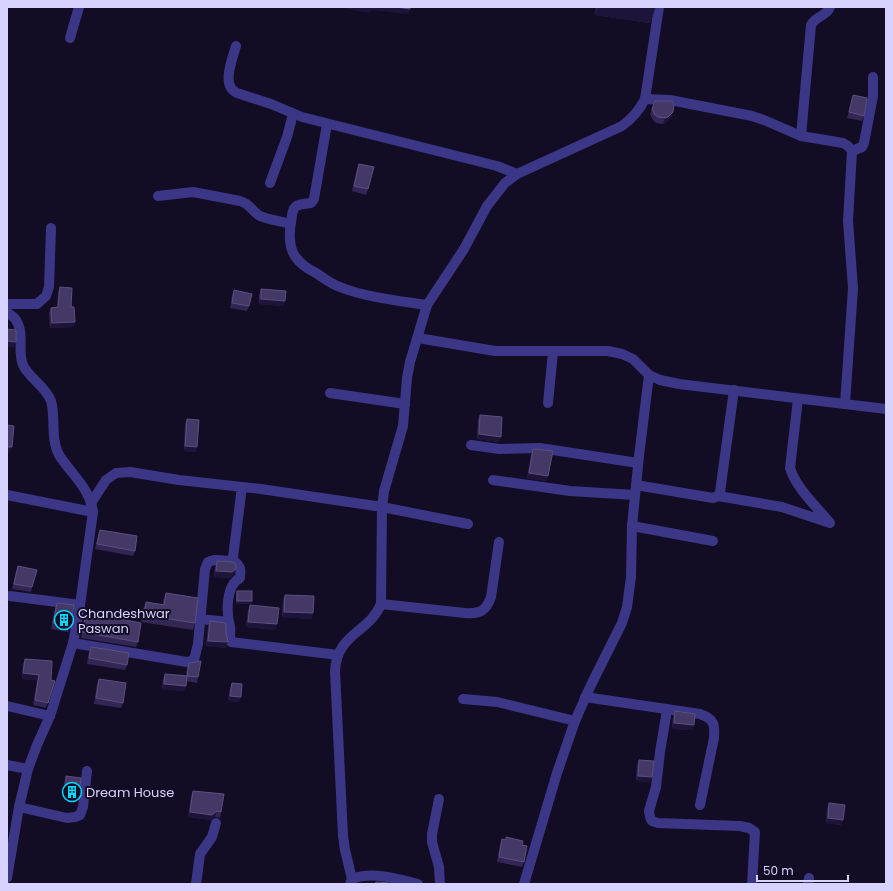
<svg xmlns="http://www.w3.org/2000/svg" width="893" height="891" viewBox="0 0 893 891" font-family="Poppins,sans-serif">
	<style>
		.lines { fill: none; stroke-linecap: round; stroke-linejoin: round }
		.minor { stroke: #3c3686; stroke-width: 10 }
		.wall { fill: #312654 }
		.shaded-wall { fill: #1d1439 }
		.building { fill: #433866; stroke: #5a507e }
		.labels { text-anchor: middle; stroke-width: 4; stroke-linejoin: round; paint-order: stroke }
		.poi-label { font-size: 13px; fill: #d8d2ff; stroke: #120d25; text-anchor: start }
	</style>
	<rect width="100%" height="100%" fill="#120d25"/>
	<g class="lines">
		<g class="minor">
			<polyline points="70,38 79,7"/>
			<path d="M 236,46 C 232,60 221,86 237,93 L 271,104 L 302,117 L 497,166 L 517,174"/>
			<polyline points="645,99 670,100 752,116 764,120 801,136 843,143 848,146 852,151 848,221 853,288 845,404"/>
			<path d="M 327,124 L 314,199 L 311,203 C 293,205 293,205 291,223 C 289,232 289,248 295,256 C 300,264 308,269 316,273 C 324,278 331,284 340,287 C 364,297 401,301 427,305"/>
			<path d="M 801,136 L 811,25 C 816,16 827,16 830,7"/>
			<polyline points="852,151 862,147 864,143 873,96 873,77"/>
			<polyline points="270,183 287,137 293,114"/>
			<path d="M 158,196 L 193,192 L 240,201 C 251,204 251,211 260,216 C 269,220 281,221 290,224"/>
			<polyline points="7,304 37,304 46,296 49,287 51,228"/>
			<path d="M 7,312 C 10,315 14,317 16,320 C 25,334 17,351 23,365 C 29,378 46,387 51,401 C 56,418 50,438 59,455 C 71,474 90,488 93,512 L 80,605 L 73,643 L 50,716 L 37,745 L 28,769 L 19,807 L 7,878"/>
			<polyline points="418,338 495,351 608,351 622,354 633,359 649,375 660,380 679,384 886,409"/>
			<polyline points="330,393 405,404"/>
			<polyline points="548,403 553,352"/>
			<polyline points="471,445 499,449 540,448 638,463"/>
			<polyline points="493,480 570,491 635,495"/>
			<polyline points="636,485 713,498 718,496 720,492 734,390"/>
			<path d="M 242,487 L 233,557 L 234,561 C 241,566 241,570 240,578 C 226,585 226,612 230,626 C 231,631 229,636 231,642 L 338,655"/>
			<polyline points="7,495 93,512"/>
			<path d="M 718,496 L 782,507 L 830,523 C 817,507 796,488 790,468 L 798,399"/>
			<polyline points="91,503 106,480 116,473 130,472 179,480 261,489 382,507 468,524"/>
			<polyline points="632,526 713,541"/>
			<polyline points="10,596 80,605"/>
			<path d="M 381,604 L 465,613 C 480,614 486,611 491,597 L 499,542"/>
			<polyline points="200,619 228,622"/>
			<polyline points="73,643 187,662 194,660 198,644 205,569 208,562 214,560 234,561"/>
			<path d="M 585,697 L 700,714 C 714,719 715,724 714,738 L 700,805"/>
			<polyline points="463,699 497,702 575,721"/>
			<polyline points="7,706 50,716"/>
			<polyline points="667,710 660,752 656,787 649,811 650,817 652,821 658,823 740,826 749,828 755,832 752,884"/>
			<polyline points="7,765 28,769"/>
			<polyline points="439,799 432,834 432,842 439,867 440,884"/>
			<polyline points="19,807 67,818 75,817 80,815 83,807 87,771"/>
			<path d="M 352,879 L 345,850 L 343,836 L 335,671 C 337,633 369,633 381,604 L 382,507 L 384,491 L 403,426 L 407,378 L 410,362 L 427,305 L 464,249 L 487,206 L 505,183 L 517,174 L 622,126 C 633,118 639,111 645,99 L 659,7"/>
			<polyline points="196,884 200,854 212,837 216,823"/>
			<path d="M 350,884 L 352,879 C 372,871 398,879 418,884"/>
			<polyline points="524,884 557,773 575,721 590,687 622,623 627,607 631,577 632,526 639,456 649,375"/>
			<polyline points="808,884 809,878"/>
		</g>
	</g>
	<g class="wall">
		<polygon points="596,7 656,7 650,23 595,15"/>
		<polygon points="853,95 864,116 862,121 847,118"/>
		<polygon points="655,101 673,112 671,117 667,122 663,124 656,123 653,120 650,114"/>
		<polygon points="359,164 368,189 366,195 352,191 357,169"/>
		<polygon points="60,287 71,307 75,322 73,327 50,328 49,313 51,308 57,307 58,292"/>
		<polygon points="261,289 285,301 283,306 259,304 259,295"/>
		<polygon points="234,290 249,306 247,311 230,308 232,295"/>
		<polygon points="480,415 499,442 477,439 478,420"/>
		<polygon points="187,419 196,452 184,451 185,424"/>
		<polygon points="533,449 547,481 527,478 531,455"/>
		<polygon points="100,530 135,551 133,556 95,549 98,535"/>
		<polygon points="217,561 234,575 230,578 214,577 215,567"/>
		<polygon points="18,566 32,587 31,592 12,589 16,571"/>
		<polygon points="237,591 252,601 251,604 236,604 236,594"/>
		<polygon points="166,593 195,623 193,630 141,622 143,609 146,602 163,604 163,600"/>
		<polygon points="285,595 313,613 311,619 282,617 283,600"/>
		<polygon points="57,603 70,627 68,632 51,629 55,608"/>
		<polygon points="250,605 277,624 275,630 246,627 248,610"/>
		<polygon points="86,614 138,642 136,647 81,638 84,619"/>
		<polygon points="210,621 226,648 206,646 208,626"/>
		<polygon points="91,647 127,665 125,670 87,664 89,652"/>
		<polygon points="25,659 51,680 55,681 46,708 33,705 37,680 22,679 23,664"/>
		<polygon points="189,663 198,677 197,683 186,681 184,691 162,689 163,679 165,674 186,675 187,668"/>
		<polygon points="99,679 123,703 121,708 94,704 97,684"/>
		<polygon points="232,683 241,697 239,702 228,701 230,688"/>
		<polygon points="675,711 694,725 692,730 672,729 673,717"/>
		<polygon points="639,760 650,782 636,781 637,765"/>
		<polygon points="66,776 79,796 77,801 64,800 64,782"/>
		<polygon points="193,791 221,812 220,818 215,817 211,820 188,817 191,796"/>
		<polygon points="829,803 843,820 841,825 826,823 827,809"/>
		<polygon points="506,837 522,845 524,862 522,867 497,862 500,844 502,839 505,840"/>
	</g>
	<g class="shaded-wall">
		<polygon points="347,7 396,7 410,9 408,14 371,10 370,13 346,9"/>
		<polygon points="598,7 648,7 655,8 650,23 595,15"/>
		<polygon points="673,112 671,117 667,122 663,124 665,118"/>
		<polygon points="261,299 285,301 283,306 259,304"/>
		<polygon points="75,322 73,327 50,328 52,323"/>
		<polygon points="7,341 16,342 14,348 7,347"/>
		<polygon points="479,434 501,437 499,442 477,439"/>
		<polygon points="185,446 197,447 196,452 184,451"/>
		<polygon points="7,447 12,447 10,453 7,452"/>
		<polygon points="529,473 548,476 547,481 527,478"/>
		<polygon points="236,569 234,575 230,578 214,577 216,571"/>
		<polygon points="237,601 252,601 251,604 236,604"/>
		<polygon points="284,612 313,613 311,619 282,617"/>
		<polygon points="248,622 277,624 275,630 246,627"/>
		<polygon points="208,641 228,642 226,648 206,646"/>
		<polygon points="23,673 39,675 37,680 22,679"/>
		<polygon points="164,684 186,686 184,691 162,689"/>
		<polygon points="230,696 241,697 239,702 228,701"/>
		<polygon points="674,723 694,725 692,730 672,729"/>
		<polygon points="638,776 652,777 650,782 636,781"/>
		<polygon points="66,795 79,796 77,801 64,800"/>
		<polygon points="217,811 215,817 211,820 188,817 190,812"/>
		<polygon points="828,818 843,820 841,825 826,823"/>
	</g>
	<g class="building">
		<polygon points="396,7 410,7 410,9"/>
		<polygon points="853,95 867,98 864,116 849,112"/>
		<polygon points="655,101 672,101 674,105 673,112 668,117 665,118 658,117 655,115 652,109"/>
		<polygon points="359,164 374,167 368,189 354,186"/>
		<polygon points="60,287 72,288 71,307 74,307 75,322 52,323 51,308 58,307"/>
		<polygon points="261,289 286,291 285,301 261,299"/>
		<polygon points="234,290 252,294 249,306 232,303"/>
		<polygon points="7,329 16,330 16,342 7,341"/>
		<polygon points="480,415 502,417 501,437 479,434"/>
		<polygon points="187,419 199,420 197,447 185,446"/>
		<polygon points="7,425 14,426 12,447 7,447"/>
		<polygon points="533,449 553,451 548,476 529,473"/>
		<polygon points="100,530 137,536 135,551 97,544"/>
		<polygon points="217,561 233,562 236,565 236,569 232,572 216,571"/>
		<polygon points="18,566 37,570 32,587 14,584"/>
		<rect x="237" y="591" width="15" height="10"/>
		<polygon points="166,593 198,598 195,623 144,615 146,602 164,605"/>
		<polygon points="285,595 314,596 313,613 284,612"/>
		<polygon points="57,603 74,605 70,627 53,623"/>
		<polygon points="250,605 279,608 277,624 248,622"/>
		<polygon points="86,614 111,617 141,623 138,642 82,632"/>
		<polygon points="210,621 226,623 226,633 228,642 208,641"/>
		<polygon points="91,647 129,653 127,665 89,658"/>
		<polygon points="25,659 52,661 51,680 55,681 48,703 35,700 39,675 23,673"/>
		<polygon points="201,661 198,677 187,676 189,663"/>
		<polygon points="165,674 187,676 186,686 164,684"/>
		<polygon points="99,679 126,683 123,703 96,698"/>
		<polygon points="232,683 242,684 241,697 230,696"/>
		<polygon points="675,711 695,714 694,725 674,723"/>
		<polygon points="639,760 654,761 652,777 638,776"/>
		<polygon points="66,776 81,778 79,796 66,795"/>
		<polygon points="193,791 224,794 221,812 217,811 212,815 190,812"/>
		<polygon points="829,803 845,805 843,820 828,818"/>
		<polygon points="506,837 523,841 522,845 527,846 524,862 499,857 502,839 506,840"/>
		<polygon points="376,882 389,883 389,884 375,884"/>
	</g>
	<defs>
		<symbol id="building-ring" viewBox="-11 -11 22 22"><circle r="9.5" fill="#120d25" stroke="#00dafd" stroke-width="1.5"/><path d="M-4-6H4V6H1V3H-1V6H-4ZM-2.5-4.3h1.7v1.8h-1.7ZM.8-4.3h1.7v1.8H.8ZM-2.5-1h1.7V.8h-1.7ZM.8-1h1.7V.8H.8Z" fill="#00dafd"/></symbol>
	</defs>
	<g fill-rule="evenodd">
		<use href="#building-ring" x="53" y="609" width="22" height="22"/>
		<use href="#building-ring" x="61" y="781" width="22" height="22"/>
	</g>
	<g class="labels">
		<g class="poi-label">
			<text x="78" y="618">Chandeshwar<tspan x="78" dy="15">Paswan</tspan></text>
			<text x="86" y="797">Dream House</text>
		</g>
	</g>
	<rect width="893" height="891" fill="none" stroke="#d8d2ff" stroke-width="16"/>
	<path d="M757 875v6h91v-6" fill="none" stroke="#d8d2ff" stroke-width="2"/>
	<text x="763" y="875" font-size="12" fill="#d8d2ff" stroke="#120d25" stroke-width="3" paint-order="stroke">50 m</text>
</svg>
